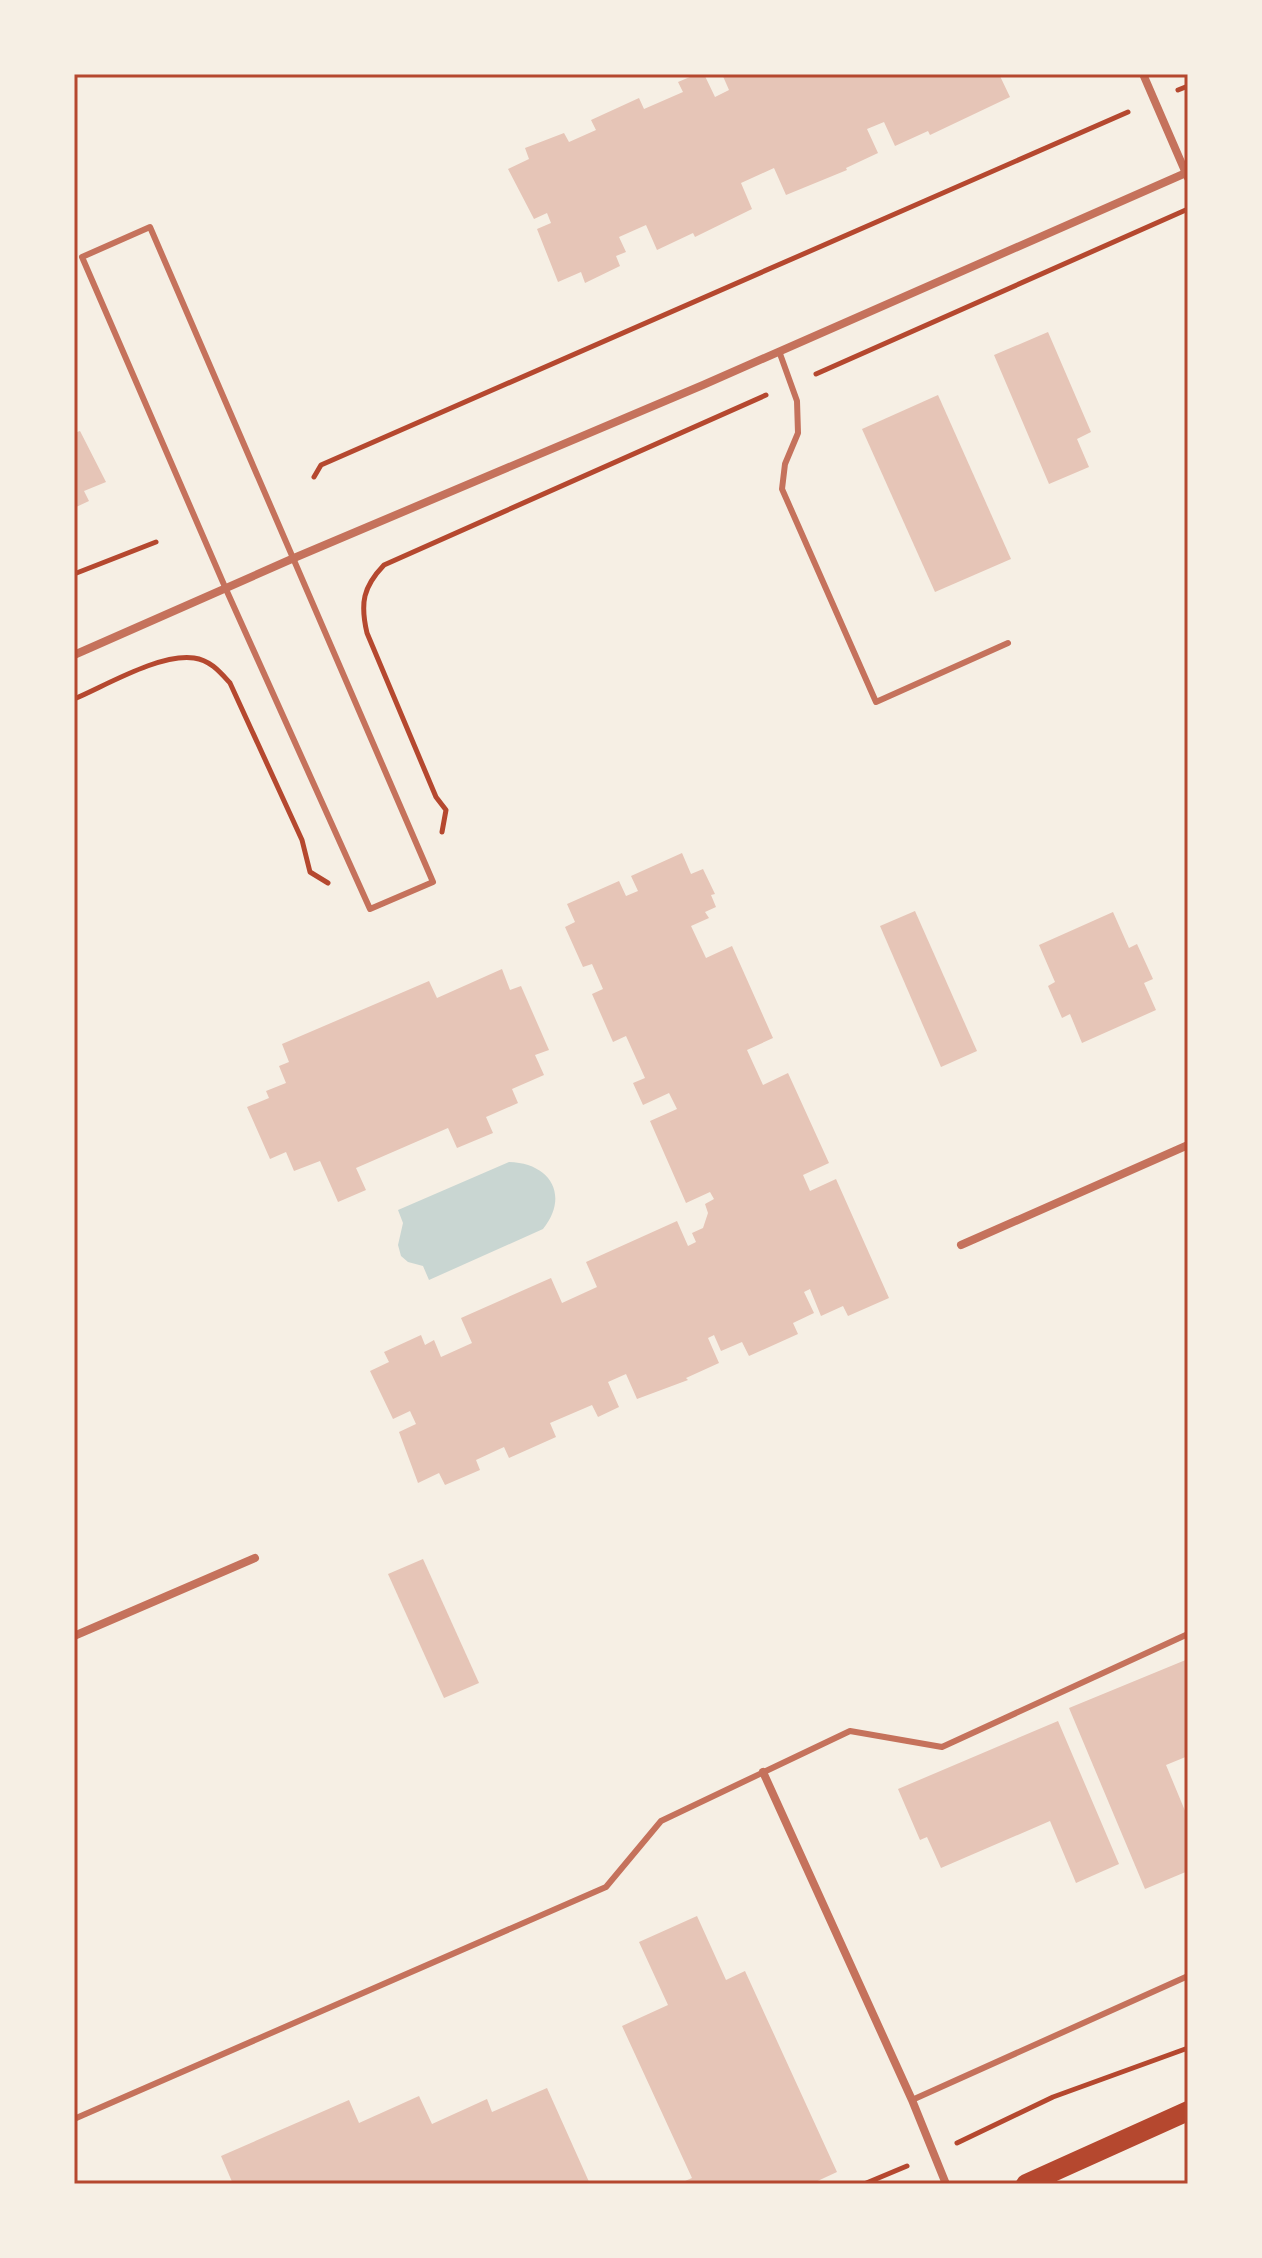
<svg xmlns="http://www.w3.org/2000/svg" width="1262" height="2258" viewBox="0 0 1262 2258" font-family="'Exo 2',sans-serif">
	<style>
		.water { fill: #c9d6d2 }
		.building { fill: #e6c5b7 }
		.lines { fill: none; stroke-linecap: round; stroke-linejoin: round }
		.path { stroke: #b5482f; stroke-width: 5 }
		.service { stroke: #c5725c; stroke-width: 6 }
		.minor { stroke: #c5725c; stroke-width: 8 }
		.primary { stroke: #b5482f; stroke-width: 20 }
		.neatline { fill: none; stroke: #b5482f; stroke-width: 3 }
	</style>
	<rect width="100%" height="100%" fill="#f6efe4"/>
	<path class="water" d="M 509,1162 C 550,1163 570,1195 543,1229 L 429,1280 L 423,1266 L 408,1262 L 401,1256 L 398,1245 L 403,1223 L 398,1210 Z"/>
	<g class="building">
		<polygon points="697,74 704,74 715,97 729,90 722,74 999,74 1010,97 930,135 928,131 895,146 884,122 867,129 878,153 846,168 847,170 786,195 774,168 741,183 752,209 695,237 693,233 657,250 646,225 619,237 626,252 616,256 620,266 585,283 581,272 558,282 537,229 551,223 547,213 534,219 508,169 529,159 525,148 564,133 569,142 596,130 591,120 639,98 644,109 683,92 678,82"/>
		<polygon points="1048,332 1091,432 1077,439 1089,467 1049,484 994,355"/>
		<polygon points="938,395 1011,559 935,592 862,429"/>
		<polygon points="80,431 106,482 84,491 89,501 74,508 74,433"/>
		<polygon points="682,853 691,874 703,869 715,894 711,895 716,907 705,912 709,918 691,926 706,958 732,946 773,1038 747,1050 763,1085 788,1073 829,1163 803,1175 810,1191 836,1179 889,1298 848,1316 843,1306 821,1316 810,1289 804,1292 814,1313 793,1323 798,1334 749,1356 742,1342 721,1351 714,1335 708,1338 719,1363 686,1378 688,1380 637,1399 626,1374 608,1382 619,1407 598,1417 592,1405 550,1423 556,1437 509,1458 504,1447 476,1460 480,1470 445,1485 439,1473 418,1483 399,1432 416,1424 410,1411 393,1419 370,1371 389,1362 384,1352 421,1335 425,1345 434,1340 441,1357 472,1343 461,1318 551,1278 562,1303 597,1287 586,1262 677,1221 688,1246 696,1242 692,1233 703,1228 708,1213 705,1204 714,1199 710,1192 686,1203 650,1121 677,1109 669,1093 643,1105 633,1083 645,1078 626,1036 613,1042 592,994 603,989 592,964 583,967 565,927 575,922 567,904 619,881 626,896 638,891 631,876"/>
		<polygon points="915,911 977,1051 941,1067 880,926"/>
		<polygon points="1113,912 1129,948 1137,944 1153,979 1144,983 1156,1010 1082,1043 1070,1014 1062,1018 1048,986 1055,982 1039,945"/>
		<polygon points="502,969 510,990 521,986 549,1050 535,1055 544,1075 512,1089 518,1103 486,1117 493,1133 457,1148 448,1128 356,1168 366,1190 338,1202 320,1161 294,1171 286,1152 270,1159 247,1107 269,1098 266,1091 286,1083 279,1066 289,1062 282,1044 429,981 437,998"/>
		<polygon points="423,1559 479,1683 444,1698 388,1574"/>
		<polygon points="1188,1659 1188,1756 1166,1765 1188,1818 1188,1871 1145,1889 1069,1708"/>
		<polygon points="1058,1721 1119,1864 1076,1883 1050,1821 941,1868 927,1837 920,1840 898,1789"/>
		<polygon points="697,1916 726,1980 745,1971 837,2172 811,2184 678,2184 692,2178 622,2026 668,2005 639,1942"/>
		<polygon points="547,2088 590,2184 233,2184 221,2156 349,2100 359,2123 419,2096 432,2124 487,2099 492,2112"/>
	</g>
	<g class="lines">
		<g class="path">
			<polyline points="1178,90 1188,86"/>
			<polyline points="816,374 1188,209"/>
			<polyline points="314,477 321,465 1128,112"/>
			<polyline points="74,574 156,542"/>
			<path d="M 74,699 C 105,686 160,653 194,658 C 210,660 220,672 230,683 L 302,840 L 310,872 L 328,883"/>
			<path d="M 442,832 L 446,810 L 436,797 L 367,633 C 360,603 363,587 384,565 L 766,395"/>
			<polyline points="957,2143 1053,2097 1188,2048"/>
			<polyline points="864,2184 907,2166"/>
		</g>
		<g class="service">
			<polygon points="150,227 433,882 370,909 225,587 82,257"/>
			<polyline points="779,351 797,401 798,433 785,464 782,489 876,702 1008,643"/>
			<polyline points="912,2100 1188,1976"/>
			<polyline points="74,2119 606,1887 661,1821 850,1731 942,1747 1188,1634"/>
		</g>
		<g class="minor">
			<polyline points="1143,74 1188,178"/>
			<polyline points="74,655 294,558 703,385 1188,172"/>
			<polyline points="961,1245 1188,1145"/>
			<polyline points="74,1636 255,1558"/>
			<polyline points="763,1772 912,2100 946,2184"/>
		</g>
		<polyline class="primary" points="1026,2184 1188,2111"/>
	</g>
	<rect width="1262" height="2258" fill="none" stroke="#f6efe4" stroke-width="152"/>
	<rect x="76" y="76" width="1110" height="2106" class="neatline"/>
</svg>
